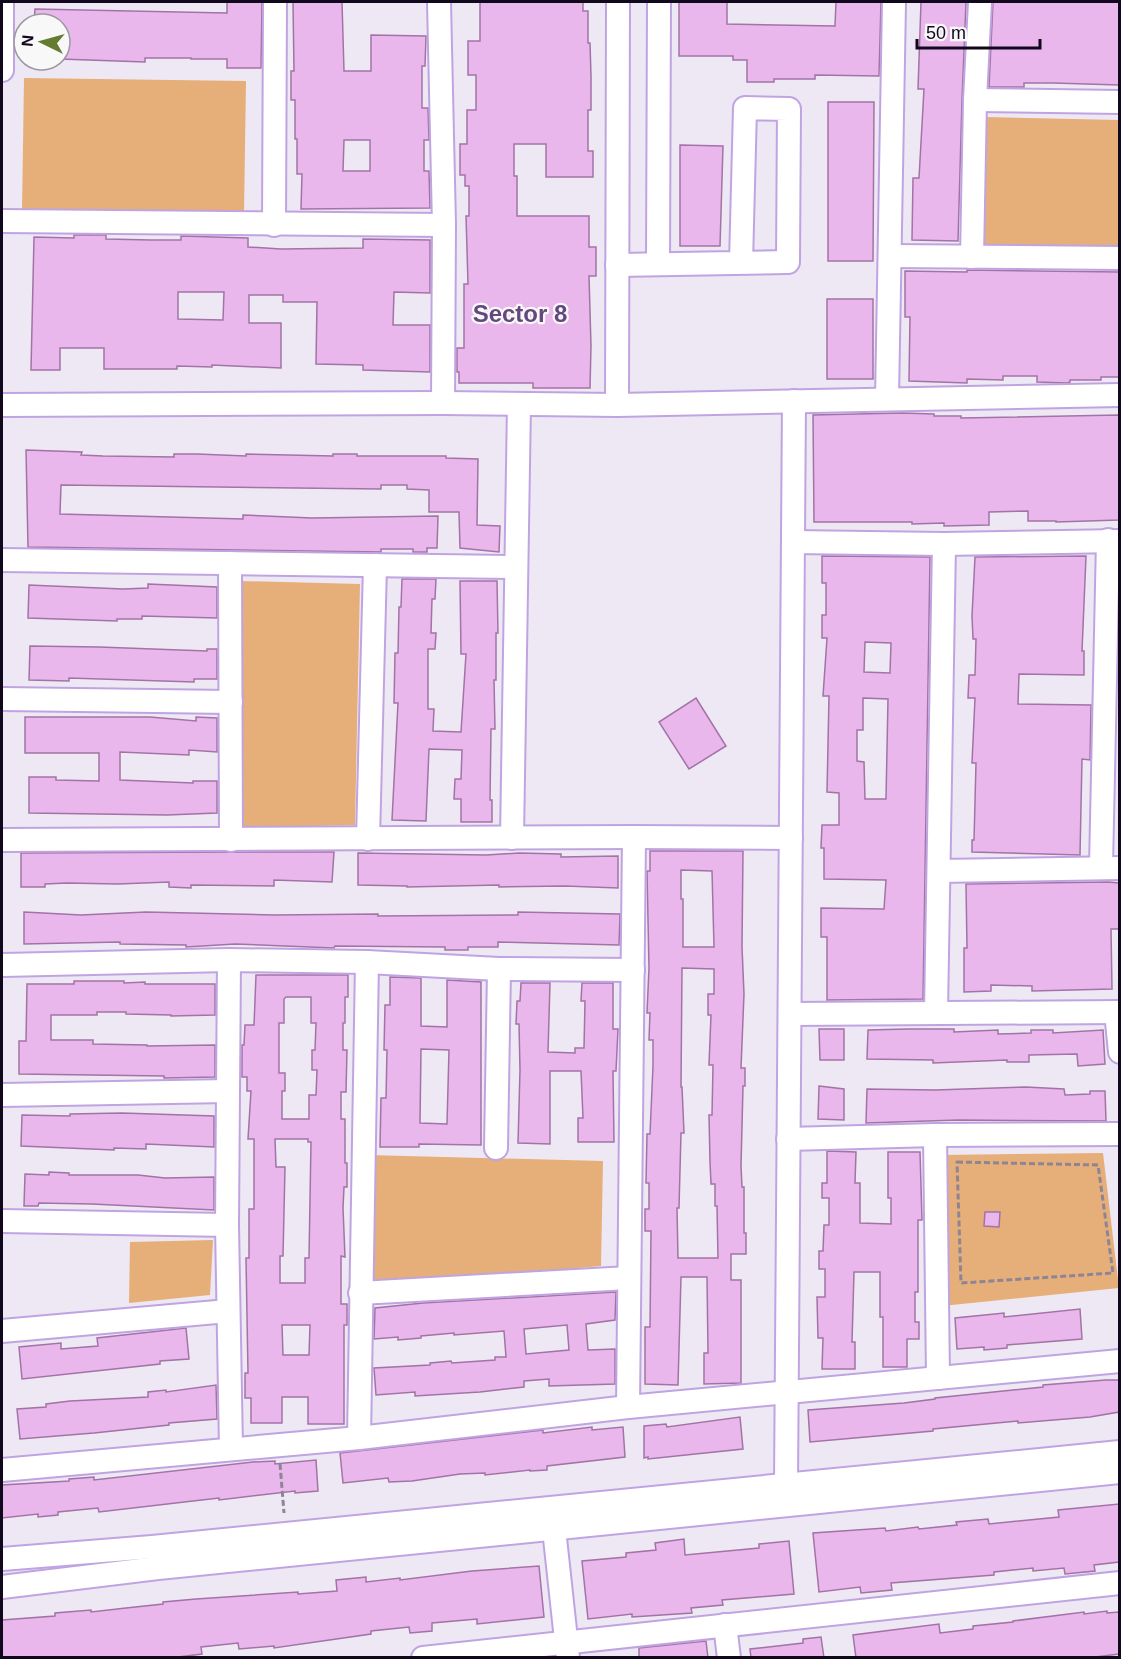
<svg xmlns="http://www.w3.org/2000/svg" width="1121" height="1659" viewBox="0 0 1121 1659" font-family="Helvetica,sans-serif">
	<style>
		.green { fill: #e6ae79 }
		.building { fill: #eab7ec; stroke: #a273a5; stroke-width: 1.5; fill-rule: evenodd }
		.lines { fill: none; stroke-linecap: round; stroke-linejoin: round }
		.minor-casing { stroke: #c0a4e2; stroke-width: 26 }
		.path { stroke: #8d8596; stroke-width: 3; stroke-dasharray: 6 3; stroke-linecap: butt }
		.minor { stroke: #fff; stroke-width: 22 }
		.labels { text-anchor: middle; stroke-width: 4.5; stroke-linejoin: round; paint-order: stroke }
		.district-label { font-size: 24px; font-weight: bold; fill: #62487e; stroke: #f8f8f8 }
	</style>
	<rect width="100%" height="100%" fill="#eee8f5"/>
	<g class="green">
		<polygon points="24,78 246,81 244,213 22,211"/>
		<polygon points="985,117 1119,120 1119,248 983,247"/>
		<polygon points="240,581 360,584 355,825 238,828"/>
		<polygon points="1103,1153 1119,1288 942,1306 940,1155"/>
		<polygon points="368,1155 603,1161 601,1266 367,1287"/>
		<polygon points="213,1240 210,1295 129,1303 130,1242"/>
	</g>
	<g class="building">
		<polygon points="227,2 262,2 261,68 227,68 227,59 191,59 191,58 145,58 145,62 60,59 60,24 34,24 35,9 227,13"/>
		<path d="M 293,2 L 342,2 L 344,71 L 371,71 L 371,35 L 426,36 L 425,66 L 422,66 L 422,108 L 428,108 L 429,140 L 424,140 L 424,171 L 429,171 L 430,208 L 301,209 L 302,174 L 297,174 L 297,139 L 295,139 L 295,100 L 291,100 L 291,71 L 294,71 ZM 344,140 L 370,140 L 370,171 L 343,171 Z"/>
		<polygon points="480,2 583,2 583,11 588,11 588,43 590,43 591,76 591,110 588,110 588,151 593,151 593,177 546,177 546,144 514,144 514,176 517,176 517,216 589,216 589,247 596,247 596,276 589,276 591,346 590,388 533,388 533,383 459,383 459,372 457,372 457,348 464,348 464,284 468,284 466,216 469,216 469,186 465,186 465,175 460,175 460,144 467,144 467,110 476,110 476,75 468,75 468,41 480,41"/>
		<polygon points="679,2 727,2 727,24 835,26 836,2 881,2 879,76 815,75 815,79 774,79 774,82 747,82 747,60 733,60 733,56 679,56"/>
		<polygon points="921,2 966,2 962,100 958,241 912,240 913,178 919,178 924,89 918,89"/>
		<polygon points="993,2 1119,2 1119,85 1053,83 1024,83 1024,87 989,87"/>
		<polygon points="828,102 874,102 873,261 828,261"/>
		<polygon points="680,145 723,146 720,246 680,246"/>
		<path d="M 74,235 L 106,235 L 106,239 L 151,240 L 181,240 L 181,236 L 248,238 L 248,247 L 281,249 L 363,248 L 363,239 L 430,240 L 430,293 L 394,292 L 393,325 L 430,325 L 430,372 L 363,370 L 363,365 L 316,364 L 317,302 L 283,302 L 283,295 L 249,295 L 249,323 L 281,323 L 281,368 L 212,365 L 212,367 L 177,366 L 177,369 L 104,369 L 104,348 L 60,348 L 60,370 L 31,370 L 34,237 L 74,238 ZM 178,292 L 224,292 L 223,320 L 178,319 Z"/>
		<polygon points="967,270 1119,272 1119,377 1101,377 1101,380 1070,380 1070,382 1067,383 1037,382 1037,376 1003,376 1003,380 967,379 967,383 909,381 910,317 905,317 905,271 967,272"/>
		<rect x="827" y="299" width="46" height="80"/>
		<polygon points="902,413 934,414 934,416 961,416 961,418 1119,415 1119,520 1056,522 1056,521 1028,521 1028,511 989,512 989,525 944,526 944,523 912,524 912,522 814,522 813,415"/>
		<polygon points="26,450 82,452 81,455 103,456 174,457 174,454 197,454 246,456 246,454 333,456 333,454 357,454 357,456 446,456 446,458 478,459 477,525 500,526 499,552 460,548 459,512 429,512 429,490 407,489 407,485 381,485 381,489 61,485 60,514 243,519 243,515 312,518 438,516 437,548 427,548 427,552 413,552 413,549 381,549 381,552 28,547"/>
		<path d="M 822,556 L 930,557 L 923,999 L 827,1000 L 827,937 L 821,937 L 821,908 L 884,909 L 886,880 L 824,879 L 824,848 L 821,848 L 822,825 L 839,825 L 839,793 L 827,792 L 829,696 L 823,696 L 827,638 L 822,638 L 822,615 L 826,615 L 826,583 L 822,583 ZM 865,642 L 891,643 L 890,673 L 864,672 ZM 863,698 L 888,699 L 886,799 L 865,799 L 864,762 L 857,761 L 857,730 L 863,730 Z"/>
		<polygon points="1086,556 1082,651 1084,651 1084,675 1019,674 1018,704 1091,705 1090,760 1082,759 1080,855 972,852 972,840 974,840 976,763 972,763 975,698 968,698 969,675 975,675 976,639 973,639 972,616 975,557"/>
		<polygon points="402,579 436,579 435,599 432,599 431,633 436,633 435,649 428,649 428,709 434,709 433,731 461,732 466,654 461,654 460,581 497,581 498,633 496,633 496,680 494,680 495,729 491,729 490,800 492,800 492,822 461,822 461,799 454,799 455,779 461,779 462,750 429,749 426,821 392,820 398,703 394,703 395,653 398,653 399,607 401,607"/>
		<polygon points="148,584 217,587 217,618 142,616 142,619 117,619 117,621 28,618 29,585 123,589 148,588"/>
		<polygon points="30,646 99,647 207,651 207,649 217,649 217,679 194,679 194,682 69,678 69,681 29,680"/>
		<polygon points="696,698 726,746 689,769 659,722"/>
		<polygon points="25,717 150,717 196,721 196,717 217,718 217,752 189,750 189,755 120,752 120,780 193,783 193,781 217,781 217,813 167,815 29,813 29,777 56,777 56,780 99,781 99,753 25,753"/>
		<path d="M 650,851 L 743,851 L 742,947 L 744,994 L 741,1068 L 745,1068 L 745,1086 L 743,1086 L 741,1166 L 742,1187 L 744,1187 L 744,1233 L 746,1233 L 746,1254 L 731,1254 L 731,1280 L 741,1280 L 741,1383 L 704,1384 L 704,1353 L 708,1353 L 707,1277 L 681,1277 L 678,1385 L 645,1384 L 645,1327 L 650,1327 L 651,1231 L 645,1231 L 645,1209 L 649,1209 L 649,1183 L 646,1183 L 647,1134 L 650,1134 L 653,1066 L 653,1040 L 649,1040 L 650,1013 L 647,1013 L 649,968 L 647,871 L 650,871 ZM 681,870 L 712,871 L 714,947 L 683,947 L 683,899 L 681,899 ZM 682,968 L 714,969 L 714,994 L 708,994 L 708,1015 L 711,1015 L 709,1065 L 713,1065 L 712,1115 L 709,1115 L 710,1162 L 711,1184 L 715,1184 L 715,1206 L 717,1206 L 718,1258 L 678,1258 L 677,1208 L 679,1208 L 681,1133 L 684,1133 L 682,1087 L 681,1087 Z"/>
		<polygon points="227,852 334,852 332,882 274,880 274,886 191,885 191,888 169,887 169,882 118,884 67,883 45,884 45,887 21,887 21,853"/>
		<polygon points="358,853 486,855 519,853 561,854 561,857 618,856 618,888 565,886 499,887 499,885 407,887 407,886 358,885"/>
		<polygon points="1108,882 1119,883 1119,929 1111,929 1112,989 1032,991 1032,986 991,985 991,991 964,992 964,948 967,948 966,884"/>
		<polygon points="24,912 81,915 146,912 274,915 378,914 378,916 518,915 518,912 620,914 619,945 498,942 498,947 468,947 468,950 445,950 445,947 335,946 334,948 235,944 186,947 186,945 120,944 120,942 24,944"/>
		<path d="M 256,975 L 348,975 L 348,997 L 345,997 L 345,1023 L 343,1023 L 343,1050 L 347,1050 L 346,1092 L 341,1092 L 341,1119 L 345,1119 L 345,1163 L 347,1163 L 347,1187 L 344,1187 L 343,1208 L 345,1257 L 341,1256 L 341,1304 L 347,1304 L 347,1325 L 344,1325 L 344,1424 L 308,1424 L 308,1397 L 282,1397 L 282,1423 L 251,1423 L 251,1398 L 245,1398 L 245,1373 L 248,1373 L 246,1258 L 249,1258 L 249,1209 L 254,1209 L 254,1139 L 248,1139 L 251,1091 L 247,1091 L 247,1077 L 242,1077 L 242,1045 L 244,1045 L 245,1025 L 254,1025 ZM 286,997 L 311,997 L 311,1023 L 316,1023 L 315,1050 L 312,1050 L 312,1070 L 317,1070 L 316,1095 L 309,1095 L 309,1119 L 282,1119 L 282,1091 L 285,1091 L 285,1073 L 279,1073 L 279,1023 L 284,1023 L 284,999 ZM 275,1139 L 308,1139 L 308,1142 L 311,1142 L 309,1258 L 305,1258 L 305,1283 L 280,1283 L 280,1256 L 283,1256 L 285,1167 L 276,1167 ZM 282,1325 L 310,1325 L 309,1355 L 283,1355 Z"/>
		<path d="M 390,977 L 421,978 L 421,1026 L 447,1027 L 447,980 L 481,982 L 481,1145 L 419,1144 L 419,1147 L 380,1147 L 381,1098 L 386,1098 L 387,1050 L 384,1050 L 385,1005 L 390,1005 ZM 421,1049 L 449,1050 L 447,1124 L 420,1123 Z"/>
		<polygon points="74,981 124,981 124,983 145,982 145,984 215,984 215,1015 171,1016 171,1015 126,1014 126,1012 97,1012 97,1015 51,1015 51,1040 93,1040 93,1044 147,1045 147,1046 215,1045 215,1077 164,1078 164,1076 19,1074 19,1041 26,1041 27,984 74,984"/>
		<polygon points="521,983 550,983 548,1052 575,1053 575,1048 584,1048 585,1001 581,1001 582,983 613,983 613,1029 618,1029 616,1071 613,1071 614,1142 578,1142 578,1118 583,1118 581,1071 550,1071 550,1144 518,1143 520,1070 519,1024 516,1024 517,1001 520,1001"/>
		<polygon points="819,1029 844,1029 844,1060 820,1060"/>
		<polygon points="907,1029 954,1029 954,1032 998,1030 998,1034 1031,1033 1031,1030 1053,1030 1053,1033 1103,1030 1105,1064 1078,1066 1077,1054 1029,1055 1029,1062 1007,1062 1007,1060 933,1063 933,1060 867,1059 868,1030"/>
		<polygon points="819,1086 844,1089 844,1120 818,1119"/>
		<polygon points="1026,1087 1064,1089 1065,1095 1090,1094 1090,1091 1105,1091 1106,1121 958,1120 866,1123 867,1089 935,1090"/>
		<polygon points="122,1113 214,1116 214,1147 146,1144 146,1149 114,1148 114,1150 21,1146 22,1115 70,1116 70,1114"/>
		<polygon points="827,1151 856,1152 855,1183 860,1183 860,1223 891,1224 891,1198 888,1198 888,1152 920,1152 922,1220 918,1220 918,1292 915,1292 915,1322 919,1322 919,1339 907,1339 907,1367 883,1367 883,1317 880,1317 880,1272 854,1272 852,1342 855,1342 855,1369 822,1369 823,1338 818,1338 817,1297 825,1297 825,1269 819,1269 819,1251 823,1251 824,1225 829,1225 829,1198 822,1198 822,1183 827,1183"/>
		<polygon points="49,1172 69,1173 69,1175 138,1175 165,1178 214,1177 214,1210 92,1204 39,1203 38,1206 24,1206 25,1174 49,1175"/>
		<polygon points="985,1212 1000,1212 999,1227 984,1226"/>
		<path d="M 616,1292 L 615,1320 L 586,1324 L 588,1350 L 615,1349 L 615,1384 L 549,1386 L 549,1379 L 524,1381 L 524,1387 L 480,1392 L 415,1396 L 415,1392 L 376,1395 L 374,1368 L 430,1365 L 430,1363 L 451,1361 L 452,1363 L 495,1360 L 495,1357 L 506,1357 L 504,1331 L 454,1335 L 454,1333 L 421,1336 L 421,1338 L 398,1340 L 398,1337 L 374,1339 L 375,1308 L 423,1303 ZM 567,1325 L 569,1350 L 526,1354 L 524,1329 Z"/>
		<polygon points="1080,1309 1082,1339 1007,1345 1007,1348 984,1350 984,1347 957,1349 955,1318 1004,1313 1004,1317"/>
		<polygon points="186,1328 189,1359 160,1361 160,1364 22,1379 19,1347 61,1343 61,1349 98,1346 97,1338"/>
		<polygon points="1106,1380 1119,1380 1119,1412 1090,1417 1018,1423 1018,1421 933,1429 933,1431 810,1442 808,1410 904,1403 935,1399 935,1398 1043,1387 1043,1385"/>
		<polygon points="216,1385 217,1419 169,1423 169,1425 94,1433 20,1439 17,1409 46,1407 46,1404 70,1401 148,1397 148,1392 166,1390 166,1392"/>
		<polygon points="740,1417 743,1449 648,1459 648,1457 644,1458 644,1426 666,1424 667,1427"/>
		<polygon points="592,1427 592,1430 623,1427 625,1457 547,1466 547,1470 530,1471 530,1470 485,1475 485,1473 460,1474 412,1481 389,1482 388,1478 343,1483 340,1453 543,1430 543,1433"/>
		<polygon points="316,1460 318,1491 295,1493 295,1491 219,1500 219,1498 193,1501 99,1512 98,1508 58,1512 58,1515 38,1517 38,1514 2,1518 2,1485 69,1481 69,1479 94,1477 94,1480 253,1462 275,1461 275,1464"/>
		<polygon points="1119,1504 1119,1562 1094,1565 1095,1571 1065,1574 1064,1568 1033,1571 1033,1568 994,1572 994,1575 891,1583 892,1590 861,1593 860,1587 819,1592 813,1533 885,1528 886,1531 918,1527 919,1529 957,1525 956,1522 988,1519 989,1524 1059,1517 1058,1510"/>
		<polygon points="684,1539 685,1555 759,1548 759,1544 789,1541 794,1594 722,1600 723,1605 691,1608 692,1613 632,1617 632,1614 588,1619 582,1561 626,1557 626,1553 656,1550 655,1543"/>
		<polygon points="539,1566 544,1617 477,1624 477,1619 432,1623 432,1631 410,1633 409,1627 371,1631 371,1634 274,1648 274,1646 239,1649 238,1643 201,1647 202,1654 170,1658 2,1658 2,1620 55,1616 55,1613 91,1610 91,1612 126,1608 163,1604 163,1602 196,1599 298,1592 298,1594 337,1591 336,1580 366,1577 366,1582 400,1578 400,1580 472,1571"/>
		<polygon points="1107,1611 1107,1613 1119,1612 1119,1654 1087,1658 856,1658 853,1635 939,1624 940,1633 973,1629 973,1626 1013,1622 1013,1621 1084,1612 1084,1614"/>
		<polygon points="821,1637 824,1658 751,1658 750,1649 803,1643 803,1639"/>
		<polygon points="706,1641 708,1658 639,1658 639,1648"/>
	</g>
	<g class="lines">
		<defs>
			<g id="minor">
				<polyline points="439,2 444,225 443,403"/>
				<polyline points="2,70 2,2"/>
				<polyline points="975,100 1120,102"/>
				<polyline points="2,221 444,225"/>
				<polyline points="274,225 275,2"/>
				<polyline points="890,256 1120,258"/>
				<polyline points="972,257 975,100 980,2"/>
				<polyline points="658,264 659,2"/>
				<polyline points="617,265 788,262 789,109 745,108 741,263"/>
				<polyline points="887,399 894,2"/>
				<polyline points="2,405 443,403 617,405 1120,395"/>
				<polyline points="617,405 618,2"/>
				<polyline points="793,542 944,544 1120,541"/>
				<polyline points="2,560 516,567"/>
				<polyline points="230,563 231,840"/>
				<polyline points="2,699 231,702"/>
				<polyline points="512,838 519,404"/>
				<polyline points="368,839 375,565"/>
				<polyline points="2,840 634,837 791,838"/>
				<polyline points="1101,867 1108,540"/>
				<polyline points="939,871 1120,868"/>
				<polyline points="229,960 227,1225 231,1449"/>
				<polyline points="2,965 229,960 367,962 499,969 633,970"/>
				<polyline points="1116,1012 1120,1052"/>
				<polyline points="936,1013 944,544"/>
				<polyline points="790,1014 1120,1012"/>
				<polyline points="2,1095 228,1091"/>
				<polyline points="935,1135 938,1378"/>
				<polyline points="788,1139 935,1135 1120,1134"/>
				<polyline points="496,1148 499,969"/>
				<polyline points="2,1221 227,1225"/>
				<polyline points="360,1293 629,1278"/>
				<polyline points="2,1331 228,1311"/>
				<polyline points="628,1407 634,837"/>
				<polyline points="359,1438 367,962"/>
				<polyline points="2,1470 359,1438 628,1407 1120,1361"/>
				<polyline points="786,1484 794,401"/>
				<polyline points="554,1529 568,1658"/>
				<polyline points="2,1559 152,1547 1120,1452"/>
				<polyline points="2,1587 158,1568 1120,1472"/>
				<polyline points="725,1625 729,1658"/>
				<polyline points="423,1658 1120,1583"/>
			</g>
		</defs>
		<use href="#minor" class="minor-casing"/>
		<g class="path">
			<polygon points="957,1162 1098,1165 1113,1273 961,1283"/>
			<polyline points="280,1464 284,1513"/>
		</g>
		<use href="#minor" class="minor"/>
	</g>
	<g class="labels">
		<g class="district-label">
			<text x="520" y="322">Sector 8</text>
		</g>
	</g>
	<rect width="1121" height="1659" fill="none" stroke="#12081d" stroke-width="6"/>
	<g transform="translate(42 42) rotate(275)"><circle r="28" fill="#f8f8f8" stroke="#9c98a0" stroke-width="1.5"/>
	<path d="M0-4.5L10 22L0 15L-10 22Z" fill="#637c2f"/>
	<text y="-9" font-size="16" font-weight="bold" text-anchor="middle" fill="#12081d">N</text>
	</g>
	<path d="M917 39v9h123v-9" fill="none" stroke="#12081d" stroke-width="3"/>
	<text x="926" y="39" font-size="18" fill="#12081d" stroke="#f8f8f8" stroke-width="4.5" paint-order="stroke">50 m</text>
</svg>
